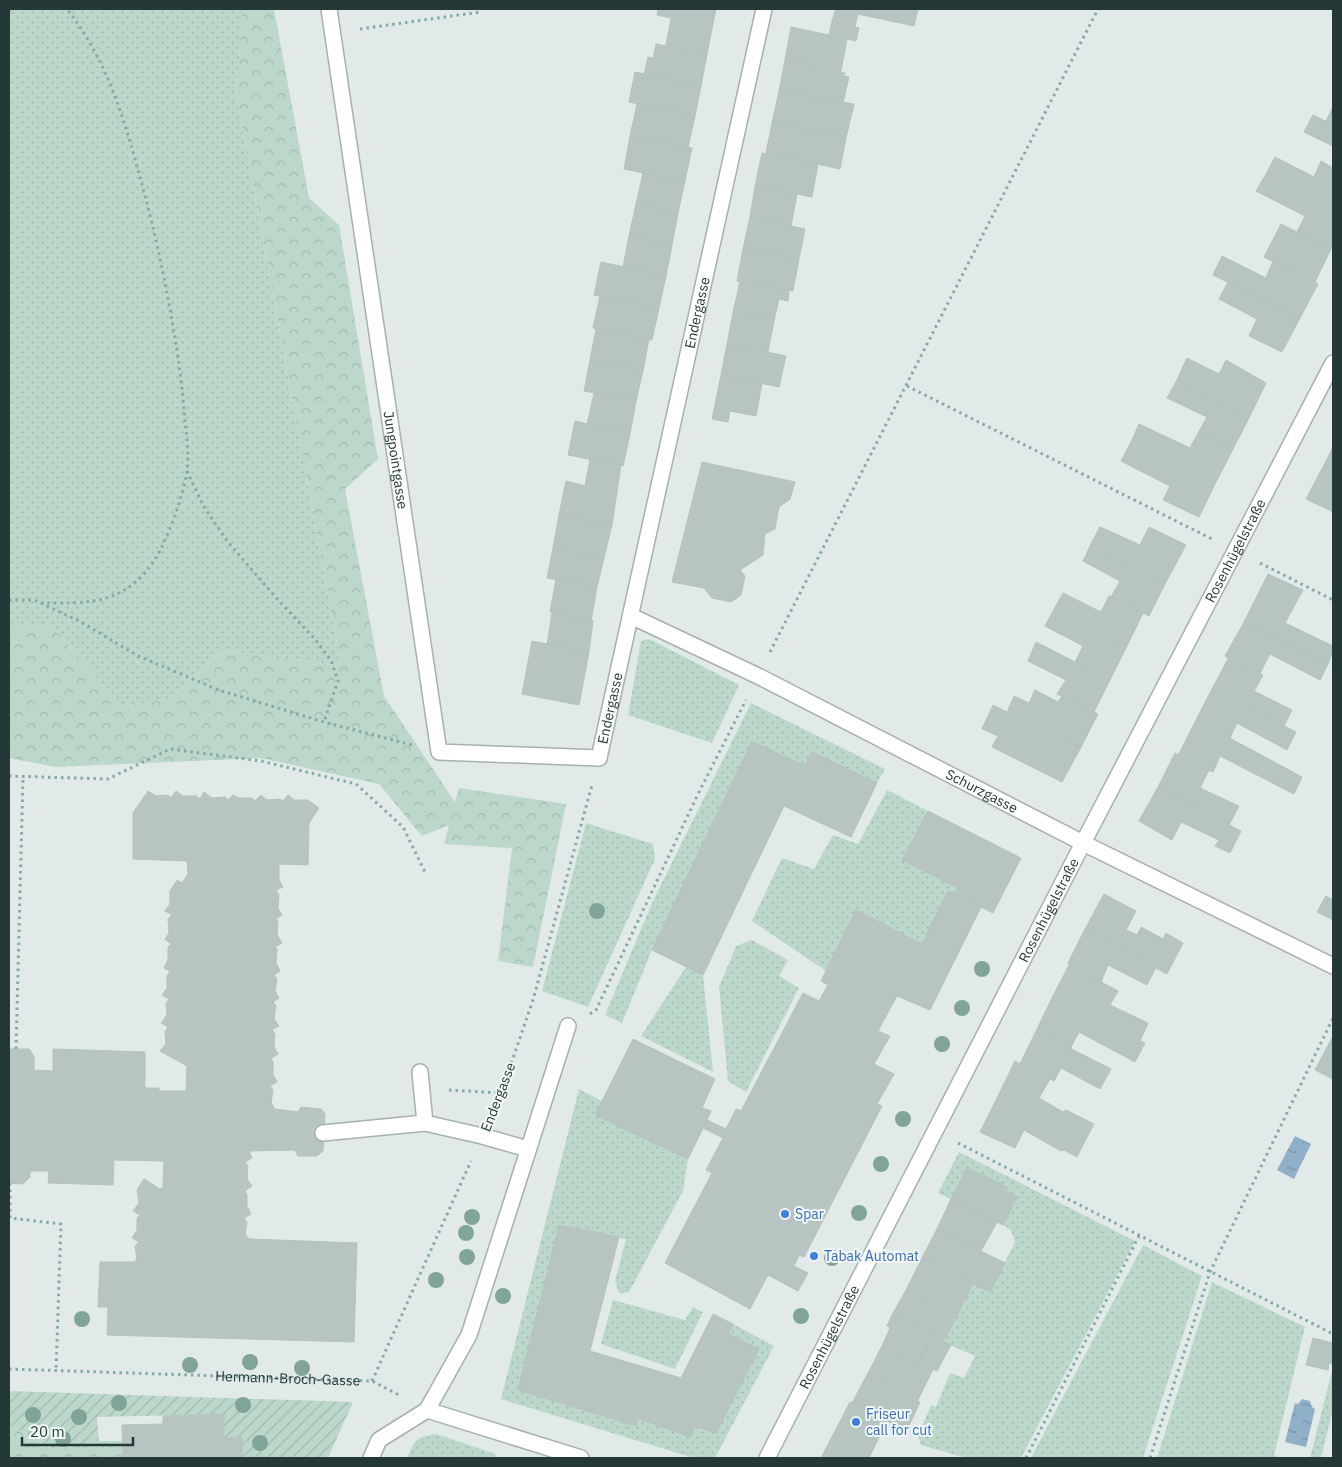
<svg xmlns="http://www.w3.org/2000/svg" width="1342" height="1467" viewBox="0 0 1342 1467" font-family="'IBM Plex Sans',sans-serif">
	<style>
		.grass { fill: url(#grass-dots) }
		.forest { fill: url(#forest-crowns) }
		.garden { fill: url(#garden-furrows) }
		.water { fill: url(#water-ripples) }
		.building { fill: #b7c4c2; stroke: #b4c2c0 }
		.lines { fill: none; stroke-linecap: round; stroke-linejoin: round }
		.service-casing { stroke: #a5b1b0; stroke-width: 18 }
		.minor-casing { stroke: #a5b1b0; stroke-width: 18 }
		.path { stroke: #85a9a8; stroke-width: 3; stroke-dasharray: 2.5 4; stroke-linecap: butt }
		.service { stroke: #fff; stroke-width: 15 }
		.minor { stroke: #fff; stroke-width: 15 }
		.tree { fill: #81a498 }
		.shop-dot { fill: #3f7fe0; stroke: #f1f7f5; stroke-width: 2 }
		.labels { text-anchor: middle; stroke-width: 4; stroke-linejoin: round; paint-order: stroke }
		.street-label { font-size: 14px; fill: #243838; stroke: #f1f7f5 }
		.shop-label { font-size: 14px; fill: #366cbe; stroke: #f1f7f5; text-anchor: start }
	</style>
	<defs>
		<pattern id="grass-dots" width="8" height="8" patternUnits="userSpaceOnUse" patternTransform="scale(1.25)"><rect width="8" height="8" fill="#bcd8cb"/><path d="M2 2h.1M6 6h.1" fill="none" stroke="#a1baaf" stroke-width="1.8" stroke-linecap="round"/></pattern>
		<pattern id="forest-crowns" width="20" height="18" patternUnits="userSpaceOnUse" patternTransform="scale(1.25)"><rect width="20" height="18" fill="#bcd8cb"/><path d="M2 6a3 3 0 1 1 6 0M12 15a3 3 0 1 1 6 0" fill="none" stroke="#a1baaf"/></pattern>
		<pattern id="garden-furrows" width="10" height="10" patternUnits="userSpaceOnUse" patternTransform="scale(1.25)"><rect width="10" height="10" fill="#bcd8cb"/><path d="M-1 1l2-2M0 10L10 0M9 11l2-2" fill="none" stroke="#a1baaf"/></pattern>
		<pattern id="water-ripples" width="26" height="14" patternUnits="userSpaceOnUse" patternTransform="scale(1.25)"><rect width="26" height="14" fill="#90b0c8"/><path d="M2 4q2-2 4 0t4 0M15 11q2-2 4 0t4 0" fill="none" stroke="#7590a3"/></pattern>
	</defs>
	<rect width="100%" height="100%" fill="#e1eae8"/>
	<g class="grass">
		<polygon points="9,9 243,9 236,94 341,666 224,651 169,699 122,706 52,627 9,627"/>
		<polygon points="649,639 739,685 712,743 628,715 641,641"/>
		<polygon points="751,703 885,769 877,783 812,752 805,766 752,741 652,950 622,1023 605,1015 653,901"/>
		<polygon points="887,790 928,811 902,860 958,888 922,944 856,910 826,971 752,921 782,858 814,869 833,835 858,844"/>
		<polygon points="586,823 653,844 655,859 588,1007 542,991"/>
		<polygon points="752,940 788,960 779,976 799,988 746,1092 728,1081 719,987 736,946"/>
		<polygon points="686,967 703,975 713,1072 641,1036"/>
		<polygon points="579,1089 602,1101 595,1115 688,1159 683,1191 629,1292 619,1293 615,1281 626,1239 559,1226 518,1390 635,1426 637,1418 691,1437 695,1426 716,1433 759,1349 728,1334 733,1324 774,1346 715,1458 694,1458 501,1399"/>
		<polygon points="959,1152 1135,1241 1021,1458 966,1458 921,1445 918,1436 931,1405 936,1407 950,1373 964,1378 975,1356 943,1342 973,1283 990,1292 1015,1242 1011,1230 1003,1225 1017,1197 1006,1191 1004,1185 967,1168 951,1199 938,1193"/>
		<polygon points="1143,1245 1202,1276 1143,1458 1031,1458"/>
		<polygon points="1212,1282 1305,1327 1274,1455 1279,1458 1157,1458"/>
		<polygon points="613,1300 685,1320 693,1307 703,1312 675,1369 601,1344"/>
		<polygon points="1333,1367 1333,1409 1321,1458 1310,1458"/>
		<path d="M 436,1434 L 496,1454 L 495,1458 L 407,1458 C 416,1439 414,1438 436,1434 Z"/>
	</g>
	<g class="forest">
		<polygon points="243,9 274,9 309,198 339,225 378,459 345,489 384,696 455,802 459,788 566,804 533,967 498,961 512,848 444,844 449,825 422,836 379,784 261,758 56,767 9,758 9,627 52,627 122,706 169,699 224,651 341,666 236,93"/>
		<polygon points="9,1424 53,1449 99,1441 122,1441 123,1458 9,1458"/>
	</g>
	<polygon class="garden" points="9,1391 353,1402 328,1458 242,1458 242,1437 224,1438 224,1414 97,1417 99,1441 53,1449 9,1424"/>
	<g class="water">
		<polygon points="1295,1136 1311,1144 1294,1179 1277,1170"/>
		<polygon points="1302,1399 1310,1401 1312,1407 1315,1409 1306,1447 1285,1442 1295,1403 1298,1404"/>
	</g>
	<g class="building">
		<polygon points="658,9 716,9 707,54 666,45 671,18 657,15"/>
		<polygon points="836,9 918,9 914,26 858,14 855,26 832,21"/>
		<polygon points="832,21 859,28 856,41 847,39 841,71 785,60 791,27 829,35"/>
		<polygon points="656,44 707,54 701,86 644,75 648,57 653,58"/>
		<polygon points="785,60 845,73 844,76 849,77 843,103 779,91"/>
		<polygon points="635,72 701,86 695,116 629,102"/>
		<polygon points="779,91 854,104 846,138 772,123"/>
		<polygon points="637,104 695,116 688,148 630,136"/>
		<polygon points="1333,107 1333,125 1326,121"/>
		<polygon points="1313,115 1333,125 1333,146 1304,132"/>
		<polygon points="772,123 846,138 840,169 766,153"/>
		<polygon points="630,136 692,148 685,181 624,169"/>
		<polygon points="762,153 818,164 812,197 755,186"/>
		<polygon points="1275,157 1314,177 1321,161 1333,168 1333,209 1266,174"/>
		<polygon points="643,173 685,181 678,213 636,204"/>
		<polygon points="1266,174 1333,209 1333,245 1331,249 1297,232 1305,216 1256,191"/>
		<polygon points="755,186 797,194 791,226 750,217"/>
		<polygon points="636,204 678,213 672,245 629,236"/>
		<polygon points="750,217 805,229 799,259 743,249"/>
		<polygon points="1281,224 1331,249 1315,282 1264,257"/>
		<polygon points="629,236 672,245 666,276 623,267"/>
		<polygon points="743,249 799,259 793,291 737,281"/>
		<polygon points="1222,256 1266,278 1273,261 1318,284 1300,318 1213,275"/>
		<polygon points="601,262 666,276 659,308 594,295"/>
		<polygon points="740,281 789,290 788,301 779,299 774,321 733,313"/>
		<polygon points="1228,282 1300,318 1282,352 1249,336 1257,319 1219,299"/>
		<polygon points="600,296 659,308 652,340 593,328"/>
		<polygon points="733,313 774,321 768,352 727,344"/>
		<polygon points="596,329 649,339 643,371 590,360"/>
		<polygon points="727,344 786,356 779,387 721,375"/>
		<polygon points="1187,358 1219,374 1226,360 1266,383 1250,416 1177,380"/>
		<polygon points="590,360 643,371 636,401 584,391"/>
		<polygon points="721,375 762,383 756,416 730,411 728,422 712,419"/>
		<polygon points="1177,380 1250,416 1233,449 1198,433 1207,417 1167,398"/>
		<polygon points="594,393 636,401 630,434 587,424"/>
		<polygon points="575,421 630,434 623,466 568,455"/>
		<polygon points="1139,424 1190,448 1198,433 1233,449 1216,482 1132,440"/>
		<polygon points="1132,440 1216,482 1199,517 1163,500 1170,486 1121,461"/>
		<polygon points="1333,447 1333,470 1324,465"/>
		<polygon points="590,459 621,465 612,525 559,515 566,481 585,486"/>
		<polygon points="702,462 795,482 790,499 779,507 775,529 765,534 763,555 740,570 745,576 741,595 731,602 712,598 704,588 672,582"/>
		<polygon points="1324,465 1333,470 1333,512 1306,499"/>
		<polygon points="559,515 612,525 604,558 553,548"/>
		<polygon points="1100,527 1140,545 1149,527 1186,545 1166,582 1091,544"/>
		<polygon points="1091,544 1166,582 1149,616 1111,597 1120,581 1083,561"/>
		<polygon points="553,548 604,558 597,587 547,578"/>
		<polygon points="1268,574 1303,590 1285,623 1333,646 1333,651 1328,664 1244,622"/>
		<polygon points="556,579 597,587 591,621 550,612"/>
		<polygon points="1063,593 1101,612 1109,596 1143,613 1127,646 1054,609"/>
		<polygon points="1054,609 1127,646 1110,680 1075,662 1083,646 1045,626"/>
		<polygon points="552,613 593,621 589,652 547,645"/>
		<polygon points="1244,622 1328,664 1320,680 1270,654 1260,673 1225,656"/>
		<polygon points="532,641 589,652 579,705 522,694"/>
		<polygon points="1036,642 1110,680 1094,712 1057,694 1066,680 1028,661"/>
		<polygon points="1229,657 1263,675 1254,691 1292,710 1284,726 1212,689"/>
		<polygon points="1212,689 1296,732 1287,750 1237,723 1230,738 1196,720"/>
		<polygon points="1035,690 1058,702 1062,696 1098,714 1080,749 1007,712 1014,696 1029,703"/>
		<polygon points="993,705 1080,749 1062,782 992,747 998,736 982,729"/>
		<polygon points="1196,720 1302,777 1294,794 1220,756 1213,772 1178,756"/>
		<polygon points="752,741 805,766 812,752 877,783 851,837 784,806 703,975 652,950"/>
		<polygon points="1175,753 1209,770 1200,788 1239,806 1229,825 1158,787"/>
		<polygon points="1158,787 1241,831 1230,853 1215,846 1219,840 1181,822 1172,840 1139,821"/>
		<polygon points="148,791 156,796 168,795 171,798 176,791 183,796 197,796 200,799 204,792 212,798 225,797 228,800 233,795 239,798 252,798 255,801 261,795 267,800 280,799 283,801 288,795 294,800 308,800 319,808 309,823 308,865 279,864 279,880 283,887 276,890 279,895 278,908 282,915 276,919 278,921 277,935 282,943 275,947 277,949 276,963 280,971 274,975 277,979 275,991 279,998 273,1002 276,1006 274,1019 279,1026 272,1030 275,1034 274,1047 278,1054 271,1058 273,1062 273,1075 277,1082 270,1086 273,1090 271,1103 275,1109 298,1112 301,1107 321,1109 325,1114 323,1151 317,1156 298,1156 295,1150 249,1151 252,1158 245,1162 248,1166 247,1179 252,1186 245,1191 247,1195 247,1206 251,1214 244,1218 247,1222 245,1234 249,1239 357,1243 354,1342 107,1335 108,1307 98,1307 100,1262 135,1262 137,1258 135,1246 139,1242 132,1238 137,1230 137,1218 140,1215 133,1211 139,1203 137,1190 144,1179 160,1189 163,1187 164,1161 114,1160 113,1185 48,1183 49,1171 30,1171 30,1177 23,1184 9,1183 9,1049 29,1049 34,1056 34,1070 53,1071 53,1049 145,1052 145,1088 159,1088 159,1091 186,1091 187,1066 160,1051 166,1044 165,1032 168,1027 161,1023 167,1015 166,1004 169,999 162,995 167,988 167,976 170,971 164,968 168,960 168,947 171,944 165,939 169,933 168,919 172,915 165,911 170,904 170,891 177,880 182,883 188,874 187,861 133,859 133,813"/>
		<polygon points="928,811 1021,858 993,913 954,894 958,888 902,860"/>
		<polygon points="948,891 981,907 930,1010 897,996 878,1031 890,1036 874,1064 894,1074 877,1104 882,1106 804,1257 799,1255 794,1266 808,1273 798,1291 768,1275 750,1309 665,1263 712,1173 706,1170 723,1138 703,1128 688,1159 595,1115 633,1039 715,1079 702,1108 711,1111 707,1120 726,1129 736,1109 741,1111 803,993 819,1001 828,985 821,981 856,910 922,944"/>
		<polygon points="1104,894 1136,911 1126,930 1137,935 1141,927 1163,939 1166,933 1183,943 1167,974 1084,931"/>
		<polygon points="1326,896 1333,900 1333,920 1317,912"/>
		<polygon points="1084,931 1156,967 1147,985 1108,965 1101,982 1069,965 1068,963"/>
		<polygon points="1069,965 1118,991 1110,1005 1148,1023 1140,1041 1053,996"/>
		<polygon points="1053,996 1145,1043 1135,1062 1079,1032 1070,1049 1036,1031"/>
		<polygon points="1036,1031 1111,1069 1100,1089 1061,1068 1054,1081 1020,1064"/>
		<polygon points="1333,1036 1333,1079 1315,1070"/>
		<polygon points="1015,1061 1050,1079 1039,1098 1063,1112 1066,1110 1094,1124 1085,1141 998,1096"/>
		<polygon points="998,1096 1085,1141 1077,1157 1064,1150 1061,1151 1024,1130 1015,1148 980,1132"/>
		<polygon points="967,1168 1004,1185 1006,1191 1017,1197 1003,1225 951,1199"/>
		<polygon points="951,1199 997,1222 981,1251 937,1229"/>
		<polygon points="559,1225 619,1237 590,1351 681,1378 713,1314 733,1324 728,1334 759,1349 716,1433 695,1426 691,1437 637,1418 636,1426 518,1390"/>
		<polygon points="937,1229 1005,1263 990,1292 922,1258"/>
		<polygon points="922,1258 973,1283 958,1314 907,1288"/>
		<polygon points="907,1288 958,1314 943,1342 892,1315"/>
		<polygon points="892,1315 932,1335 919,1362 883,1344 890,1328 887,1326"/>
		<polygon points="932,1335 951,1345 937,1371 919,1362"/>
		<polygon points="1313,1338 1333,1343 1333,1364 1329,1363 1328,1370 1306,1365"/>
		<polygon points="883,1344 933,1369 918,1400 867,1375"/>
		<polygon points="867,1375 903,1393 887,1421 852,1403"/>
		<polygon points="903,1393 920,1402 907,1430 887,1421"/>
		<polygon points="850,1402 887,1421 869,1458 821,1458"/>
		<polygon points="224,1414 224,1438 242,1437 242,1458 123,1458 122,1425 163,1424 163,1416"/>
	</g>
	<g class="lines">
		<defs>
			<g id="service">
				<path id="s2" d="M 329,9 L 439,752 L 599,758"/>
				<polyline points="420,1072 425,1123 482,1136 528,1149"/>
				<polyline points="323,1133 425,1123"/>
			</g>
			<g id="minor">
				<path id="s3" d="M 631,616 L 758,676 L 1083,843 L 1333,966"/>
				<path id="s4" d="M 599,758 L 764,9"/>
				<polyline points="427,1410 581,1458"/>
				<polyline points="371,1458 379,1440 427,1410 469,1335 568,1026"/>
				<path id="s5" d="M 767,1458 L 1083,843 L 1333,363"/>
			</g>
		</defs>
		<use href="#service" class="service-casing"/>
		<use href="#minor" class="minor-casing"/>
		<g class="path">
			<polyline points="360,29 480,12 480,9"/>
			<polyline points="907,386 1212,539"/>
			<polyline points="187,471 203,505 227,541 279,601 314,638 331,660 338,681 324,722"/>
			<polyline points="1260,563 1333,600"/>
			<polyline points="9,600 34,600 41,603 81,622 138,656 219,690 324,722 412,745"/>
			<path d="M 41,603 C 68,603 102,605 126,589 C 132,586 144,575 148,569 C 164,551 184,495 187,471 C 189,455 187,438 185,422 C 183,392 179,362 174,332 C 165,278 153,223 138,170 C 122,111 105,58 67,9"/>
			<polyline points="770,652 1098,9"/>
			<polyline points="9,776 108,779 170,749 261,761 356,784 403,827 426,874"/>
			<polyline points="590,1014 596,1010 699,792 746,700"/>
			<polyline points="16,1049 23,777"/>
			<polyline points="449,1090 501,1093"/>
			<polyline points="493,1112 501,1093 533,1000 592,785"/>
			<polyline points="958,1143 1333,1334"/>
			<polyline points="10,1183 10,1218 61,1224 56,1371"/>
			<path id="s1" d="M 9,1369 L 372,1381 L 399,1395"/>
			<polyline points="372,1381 471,1161"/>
			<polyline points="1026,1458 1139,1236"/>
			<polyline points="1150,1458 1210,1272 1333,1018"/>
		</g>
		<use href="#service" class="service"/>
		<use href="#minor" class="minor"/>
	</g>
	<g class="tree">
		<circle cx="597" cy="911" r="8"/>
		<circle cx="982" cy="969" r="8"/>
		<circle cx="962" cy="1008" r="8"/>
		<circle cx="942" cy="1044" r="8"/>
		<circle cx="903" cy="1119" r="8"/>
		<circle cx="881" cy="1164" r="8"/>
		<circle cx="859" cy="1213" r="8"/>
		<circle cx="472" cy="1217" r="8"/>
		<circle cx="466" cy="1233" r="8"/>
		<circle cx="467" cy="1257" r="8"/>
		<circle cx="832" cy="1258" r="8"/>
		<circle cx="436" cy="1280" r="8"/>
		<circle cx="503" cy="1296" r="8"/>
		<circle cx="801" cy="1316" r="8"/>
		<circle cx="82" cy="1319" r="8"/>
		<circle cx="250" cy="1362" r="8"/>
		<circle cx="190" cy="1365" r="8"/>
		<circle cx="302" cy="1368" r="8"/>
		<circle cx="119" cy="1403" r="8"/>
		<circle cx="243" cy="1405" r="8"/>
		<circle cx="33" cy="1415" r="8"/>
		<circle cx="79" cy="1417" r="8"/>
		<circle cx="63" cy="1439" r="8"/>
		<circle cx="260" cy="1443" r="8"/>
	</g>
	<g class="shop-dot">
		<circle cx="785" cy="1214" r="5"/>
		<circle cx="814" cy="1256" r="5"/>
		<circle cx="856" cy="1422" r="5"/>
	</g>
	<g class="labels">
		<g class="street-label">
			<text dy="5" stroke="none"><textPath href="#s4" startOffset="456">Endergasse</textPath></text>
			<text dy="5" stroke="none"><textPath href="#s2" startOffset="456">Jungpointgasse</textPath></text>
			<text dy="5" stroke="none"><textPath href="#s5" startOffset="1021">Rosenhügelstraße</textPath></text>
			<text dy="5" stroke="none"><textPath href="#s4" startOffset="51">Endergasse</textPath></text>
			<text dy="5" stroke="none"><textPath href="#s3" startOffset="392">Schurzgasse</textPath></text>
			<text dy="5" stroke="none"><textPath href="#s5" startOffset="616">Rosenhügelstraße</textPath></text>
			<text transform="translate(498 1097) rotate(-69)" y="5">Endergasse</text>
			<text dy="5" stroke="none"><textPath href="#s5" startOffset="136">Rosenhügelstraße</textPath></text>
			<text dy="5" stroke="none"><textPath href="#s1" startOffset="279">Hermann-Broch-Gasse</textPath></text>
		</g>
		<g class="shop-label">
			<text x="795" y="1219">Spar</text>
			<text x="824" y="1261">Tabak Automat</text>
			<text x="866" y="1419">Friseur<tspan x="866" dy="16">call for cut</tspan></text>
		</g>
	</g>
	<rect width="1342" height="1467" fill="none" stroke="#243838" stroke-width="20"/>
	<path d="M22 1437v8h111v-8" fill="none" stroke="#243838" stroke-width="2.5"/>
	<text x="30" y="1437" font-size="15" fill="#243838" stroke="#f1f7f5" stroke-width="4" paint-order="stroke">20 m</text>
</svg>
